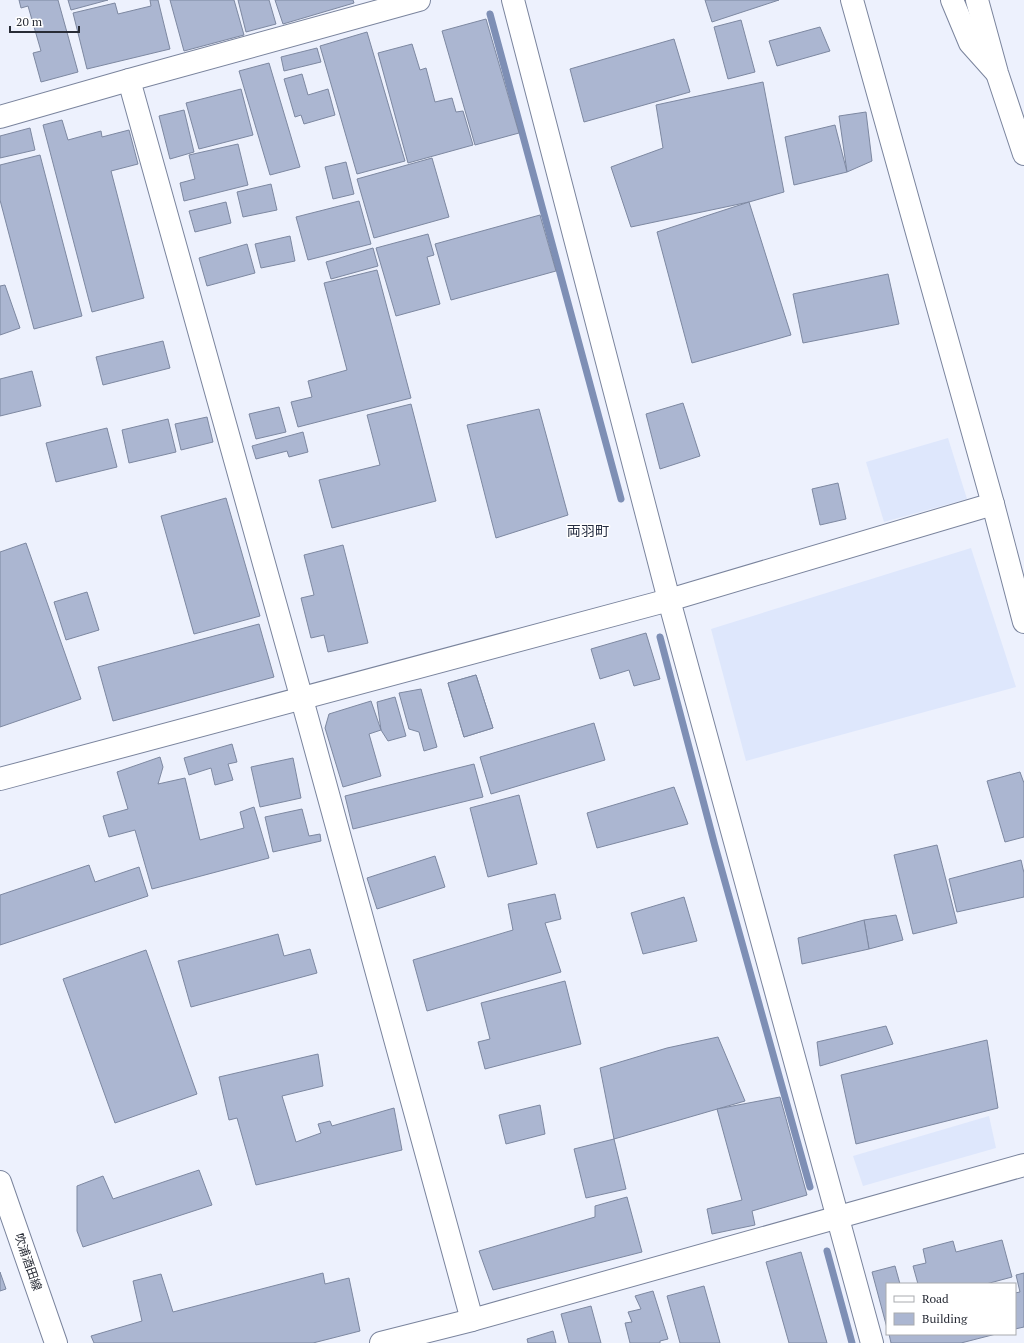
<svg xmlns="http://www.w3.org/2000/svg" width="1024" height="1343" viewBox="0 0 1024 1343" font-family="'PT Serif','Noto Sans JP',serif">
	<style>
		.built { fill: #dee7fc }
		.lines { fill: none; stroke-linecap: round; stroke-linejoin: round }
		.stream { stroke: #7e8fb5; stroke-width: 7 }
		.building { fill: #abb6d1; stroke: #7d88a1 }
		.minor-casing { stroke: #7a849d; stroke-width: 24 }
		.tertiary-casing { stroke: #7a849d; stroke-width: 24 }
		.secondary-casing { stroke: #7a849d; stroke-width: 24 }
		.minor { stroke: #fff; stroke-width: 22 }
		.tertiary { stroke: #fff; stroke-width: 22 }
		.secondary { stroke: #fff; stroke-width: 22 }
		.labels { text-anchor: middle; stroke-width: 3; stroke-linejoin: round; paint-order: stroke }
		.street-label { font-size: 12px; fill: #282c36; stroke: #fff }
		.quarter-label { font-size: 14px; fill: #252d42; stroke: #fff }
	</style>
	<rect width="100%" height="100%" fill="#edf1fd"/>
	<g class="built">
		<polygon points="948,438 967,499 884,522 866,462"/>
		<polygon points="971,548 1016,687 746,761 711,629"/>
		<polygon points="989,1116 996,1148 863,1186 853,1156"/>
	</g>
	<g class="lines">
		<g class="stream">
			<polyline points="490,14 621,499"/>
			<polyline points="660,637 715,846 810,1187"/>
			<polyline points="827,1251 852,1343"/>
		</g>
	</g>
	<g class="building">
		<polygon points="19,0 58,0 78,72 41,82 33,53 41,51 28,6 21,8"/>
		<polygon points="68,0 108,0 71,10"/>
		<polygon points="150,0 158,0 170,49 87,69 73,13 115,3 118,14 151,6"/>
		<polygon points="170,0 234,0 244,35 184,51"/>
		<polygon points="238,0 269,0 276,24 246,32"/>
		<polygon points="275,0 353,0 354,3 283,24"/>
		<polygon points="705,0 779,0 712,22"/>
		<polygon points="486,19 519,133 475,145 442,31"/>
		<polygon points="741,20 755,72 728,79 714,27"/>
		<polygon points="820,27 830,51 777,66 769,41"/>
		<polygon points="367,32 405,161 357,174 320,46"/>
		<polygon points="674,39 690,92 584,122 570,69"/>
		<polygon points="412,44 420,70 426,68 435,102 452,98 456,112 463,111 473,145 408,163 378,53"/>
		<polygon points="317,48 321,62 284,71 281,57"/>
		<polygon points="269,63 300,167 270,175 239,71"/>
		<polygon points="302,74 308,95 328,89 335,115 304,124 301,115 295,117 284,79"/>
		<polygon points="763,82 784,192 749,202 631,227 611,167 663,148 656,105"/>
		<polygon points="241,89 253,135 199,149 186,103"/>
		<polygon points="184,110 194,152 170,159 159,116"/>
		<polygon points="866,112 872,161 847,172 839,116"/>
		<polygon points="62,120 68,140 101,131 102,137 129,130 138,164 111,171 144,298 92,312 43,125"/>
		<polygon points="835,125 847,172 794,185 785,137"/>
		<polygon points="30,128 35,150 0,158 0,136"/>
		<polygon points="238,144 248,185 184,201 180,183 195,179 189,155"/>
		<polygon points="40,155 82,316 34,329 0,200 0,165"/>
		<polygon points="432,158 449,217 374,238 357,179"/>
		<polygon points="346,162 354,194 333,199 325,167"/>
		<polygon points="271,184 277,210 243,217 237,192"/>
		<polygon points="359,201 371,244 308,260 296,217"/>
		<polygon points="226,202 231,223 195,232 189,211"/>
		<polygon points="749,202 791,335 692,363 657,232"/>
		<polygon points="540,215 556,271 451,300 435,244"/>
		<polygon points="428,234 434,255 427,257 440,304 396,316 376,248"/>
		<polygon points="290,236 295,261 261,268 255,244"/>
		<polygon points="247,244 255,273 207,286 199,258"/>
		<polygon points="373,248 378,266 331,279 326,262"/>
		<polygon points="377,270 411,398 298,427 291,402 312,397 308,381 347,370 324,283"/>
		<polygon points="888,274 899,324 803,343 793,294"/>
		<polygon points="5,285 20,328 0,335 0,286"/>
		<polygon points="163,341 170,368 103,385 96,357"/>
		<polygon points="32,371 41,406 0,416 0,379"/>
		<polygon points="683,403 700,456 660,469 646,414"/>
		<polygon points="411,404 436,501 332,528 319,480 380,465 367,415"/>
		<polygon points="279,407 286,432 256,439 249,414"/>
		<polygon points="539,409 568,515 496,538 467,425"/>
		<polygon points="207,417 213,442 181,450 175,424"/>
		<polygon points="168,419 176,452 129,463 122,430"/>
		<polygon points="107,428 117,467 56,482 46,443"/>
		<polygon points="303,432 308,452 289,457 287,451 256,459 252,446"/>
		<polygon points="838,483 846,519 820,525 812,489"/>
		<polygon points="226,498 260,616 194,634 161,516"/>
		<polygon points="26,543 81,699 0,727 0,552"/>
		<polygon points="343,545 368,643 328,652 324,635 311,638 301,598 314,595 304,555"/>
		<polygon points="87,592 99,630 66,640 54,602"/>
		<polygon points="259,624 274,677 113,721 98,667"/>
		<polygon points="646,633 660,679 634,686 629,670 600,679 591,649"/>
		<polygon points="476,675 493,728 464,737 448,683"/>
		<polygon points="476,675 493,728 464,737 448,683"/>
		<polygon points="421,689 437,747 424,751 419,732 409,729 399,693"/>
		<polygon points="395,697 406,736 388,741 381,730 377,702"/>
		<polygon points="371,701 381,730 369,734 381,776 343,787 325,728 329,714"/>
		<polygon points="594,723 605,760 491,794 480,757"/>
		<polygon points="232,744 237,762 228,764 233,780 215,785 211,768 189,775 184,758"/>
		<polygon points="160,757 163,767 158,784 185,778 200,840 244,828 240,812 254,807 269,858 152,889 135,830 109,837 103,816 128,809 117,772"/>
		<polygon points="293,758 301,798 260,807 251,767"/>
		<polygon points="474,764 483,797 353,829 345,796"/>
		<polygon points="1020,772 1024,783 1024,837 1005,842 987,781"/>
		<polygon points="674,787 688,824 597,848 587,813"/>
		<polygon points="519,795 537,864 488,877 470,808"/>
		<polygon points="302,809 309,836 320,834 321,841 273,852 265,817"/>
		<polygon points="937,845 957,923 913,934 894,855"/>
		<polygon points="435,856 445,887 377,909 367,878"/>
		<polygon points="1021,860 1024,873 1024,897 957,912 949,879"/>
		<polygon points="89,865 95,882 139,867 148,896 0,945 0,895"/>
		<polygon points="555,894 561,919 545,923 561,972 427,1011 413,960 513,930 508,904"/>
		<polygon points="684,897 697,941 643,954 631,913"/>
		<polygon points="896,915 903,940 869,949 864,920"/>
		<polygon points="864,920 869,949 802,964 798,938"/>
		<polygon points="278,934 284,956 310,949 317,973 191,1007 178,961"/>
		<polygon points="146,950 197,1094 115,1123 63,979"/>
		<polygon points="565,981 581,1044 485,1069 478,1042 490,1039 481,1003"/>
		<polygon points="886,1026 893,1044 820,1066 817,1042"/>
		<polygon points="718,1037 745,1101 614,1139 600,1068 667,1048"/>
		<polygon points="987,1040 998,1108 856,1144 841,1075"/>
		<polygon points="318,1054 323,1086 282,1096 296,1142 321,1133 318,1124 330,1121 332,1126 394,1108 402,1150 256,1185 237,1118 229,1120 219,1077"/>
		<polygon points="780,1097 807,1195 752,1211 755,1225 712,1234 707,1209 742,1200 717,1109"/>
		<polygon points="540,1105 545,1134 506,1144 499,1115"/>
		<polygon points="614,1139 626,1189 586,1198 574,1149"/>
		<polygon points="199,1170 212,1205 83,1247 77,1231 77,1186 103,1176 113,1199"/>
		<polygon points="627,1197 642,1252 493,1290 479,1251 595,1217 595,1206"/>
		<polygon points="1002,1240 1012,1277 986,1284 918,1284 913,1266 926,1263 923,1249 953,1241 956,1252"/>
		<polygon points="801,1252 827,1343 789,1343 766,1262"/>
		<polygon points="895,1266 900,1284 887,1284 887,1328 872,1272"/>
		<polygon points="0,1272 6,1289 0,1291"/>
		<polygon points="323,1273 325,1284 349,1278 360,1331 313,1343 94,1343 91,1336 142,1321 133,1281 161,1274 173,1312"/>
		<polygon points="1024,1273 1024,1327 1015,1329 1015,1293 1020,1292 1016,1275"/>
		<polygon points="704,1286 720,1343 680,1343 667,1296"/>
		<polygon points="653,1291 668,1339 660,1341 660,1343 630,1343 625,1323 632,1322 628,1312 641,1309 635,1296"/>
		<polygon points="591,1306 601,1343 569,1343 561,1314"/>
		<polygon points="553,1331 556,1343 528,1343 527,1339"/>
		<polygon points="889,1334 996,1334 961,1343 891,1343"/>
	</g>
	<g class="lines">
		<defs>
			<g id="minor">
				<polyline points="852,0 993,504 1024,622"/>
				<polyline points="952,0 970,43 995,71"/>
				<polyline points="977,0 997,73 1024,154"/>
				<polyline points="129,80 308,721 472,1320"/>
				<polyline points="0,117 129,80 419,0"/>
				<polyline points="0,779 669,600 993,504"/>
				<polyline points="381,1343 472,1320 1024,1165"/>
			</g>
			<polyline id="tertiary" points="513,0 669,600 872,1343"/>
			<polyline id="secondary" points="0,1182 56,1343"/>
		</defs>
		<use href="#minor" class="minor-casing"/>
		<use href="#tertiary" class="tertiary-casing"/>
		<use href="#secondary" class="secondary-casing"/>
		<use href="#minor" class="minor"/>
		<use href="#tertiary" class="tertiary"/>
		<use href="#secondary" class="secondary"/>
	</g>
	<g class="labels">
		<g class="street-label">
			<text transform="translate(28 1262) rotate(71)" y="4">吹浦酒田線</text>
		</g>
		<g class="quarter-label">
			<text x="588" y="536">両羽町</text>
		</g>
	</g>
	<rect x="886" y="1283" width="130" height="52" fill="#ffffff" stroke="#a9abaf"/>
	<rect x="894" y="1296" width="20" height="6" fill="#ffffff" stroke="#a9abaf"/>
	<text x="922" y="1303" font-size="12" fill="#282c36">Road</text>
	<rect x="894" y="1313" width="20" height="12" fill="#abb6d1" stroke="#a9abaf"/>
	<text x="922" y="1323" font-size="12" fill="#282c36">Building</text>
	<path d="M10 26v6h69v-6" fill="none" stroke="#282c36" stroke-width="2"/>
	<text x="16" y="26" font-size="12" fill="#282c36" stroke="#ffffff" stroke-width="3" paint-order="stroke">20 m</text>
</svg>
